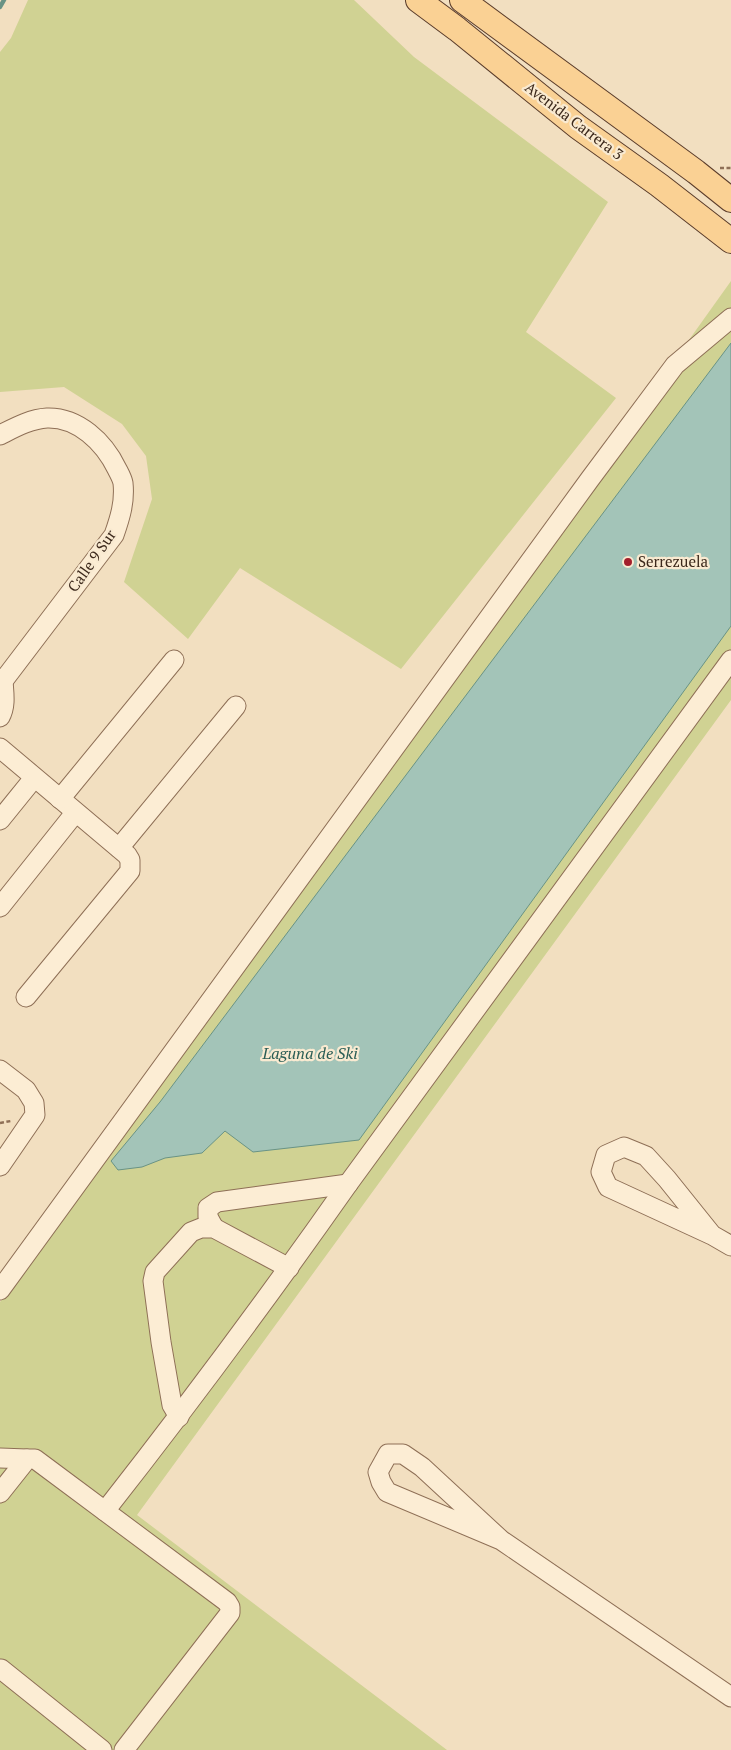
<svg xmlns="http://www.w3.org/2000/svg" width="731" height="1750" viewBox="0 0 731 1750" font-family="'PT Serif',serif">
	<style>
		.green { fill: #d0d293 }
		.water { fill: #a3c4b8; stroke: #699385 }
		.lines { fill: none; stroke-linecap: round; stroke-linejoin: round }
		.stream { stroke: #699385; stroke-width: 4.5 }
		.minor-casing { stroke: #8e6f56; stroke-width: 21 }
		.major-casing { stroke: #5b3d2b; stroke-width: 26 }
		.path { stroke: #8e6f56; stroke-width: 2.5; stroke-dasharray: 4 2.5; stroke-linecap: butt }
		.minor { stroke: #fcedd4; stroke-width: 19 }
		.major { stroke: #fad194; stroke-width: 24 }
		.poi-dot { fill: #a31f2c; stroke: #f9ead1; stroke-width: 2 }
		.labels { text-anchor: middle; stroke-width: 4.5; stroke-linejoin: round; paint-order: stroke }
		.street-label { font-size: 15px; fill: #3c291c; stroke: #f9ead1 }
		.poi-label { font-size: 15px; fill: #3c291c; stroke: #f9ead1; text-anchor: start }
		.water-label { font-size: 16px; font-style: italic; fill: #295d55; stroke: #f9ead1 }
	</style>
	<rect width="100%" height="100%" fill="#f2dfc0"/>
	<g class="green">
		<polygon points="28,0 354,0 414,57 608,202 526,332 616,398 401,669 240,568 188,639 124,582 152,499 146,456 122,424 64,387 0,392 0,52 11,38"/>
		<polygon points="731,281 731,700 137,1515 447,1750 0,1750 0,1302 68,1210"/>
	</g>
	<polygon class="water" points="731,343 731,626 359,1140 253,1152 225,1131 202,1153 165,1158 142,1167 118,1170 111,1161 160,1102"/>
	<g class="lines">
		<polyline class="stream" points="0,7 4,0"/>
		<defs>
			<g id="minor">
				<path d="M 0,435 C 14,428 30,419 47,418 C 78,417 104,442 117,469 C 119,473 122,478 123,483 C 125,502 120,518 114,535 L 0,685"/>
				<path d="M 0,717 C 6,706 4,694 3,681"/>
				<polyline points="0,748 127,855 130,860 130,871 26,997"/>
				<polyline points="60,799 174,660"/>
				<polyline points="0,820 34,778"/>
				<polyline points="119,848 236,706"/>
				<polyline points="0,907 75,813"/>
				<polyline points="0,1070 26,1090 34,1103 35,1115 0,1166"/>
				<polyline points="214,1228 208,1217 208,1208 217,1202 348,1184"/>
				<polyline points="712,1235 667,1179 646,1156 624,1147 606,1155 601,1172 608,1187 712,1235 731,1246"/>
				<polyline points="0,1290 590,479 675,365 731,318"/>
				<polyline points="179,1417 172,1405 161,1342 153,1281 155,1272 191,1232 201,1228 214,1228 289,1268"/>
				<polyline points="0,1458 27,1459"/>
				<polyline points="0,1493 27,1459 35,1459 227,1602 230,1607 230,1613 124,1750"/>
				<path d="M 105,1511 C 189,1404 270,1295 348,1184 L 731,660"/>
				<polyline points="501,1540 387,1492 381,1482 378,1472 388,1454 403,1454 422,1467 501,1540 731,1697"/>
				<polyline points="0,1671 1,1669 102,1750"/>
			</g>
			<g id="major">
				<polyline points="418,0 457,29 578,127 659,185 731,241"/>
				<polyline points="462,0 696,172 731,200"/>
			</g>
		</defs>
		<use href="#minor" class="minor-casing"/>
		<use href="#major" class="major-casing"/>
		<g class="path">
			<polyline points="720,168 731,168"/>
			<polyline points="0,1123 11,1121"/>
		</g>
		<use href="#minor" class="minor"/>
		<use href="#major" class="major"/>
	</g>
	<circle class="poi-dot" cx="628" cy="562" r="5"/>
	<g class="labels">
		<g class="street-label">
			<text transform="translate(574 121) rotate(37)" y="5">Avenida Carrera 3</text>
			<text transform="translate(92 561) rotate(-55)" y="5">Calle 9 Sur</text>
		</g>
		<g class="poi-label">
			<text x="638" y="567">Serrezuela</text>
		</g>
		<g class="water-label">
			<text x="310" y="1059">Laguna de Ski</text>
		</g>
	</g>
</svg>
